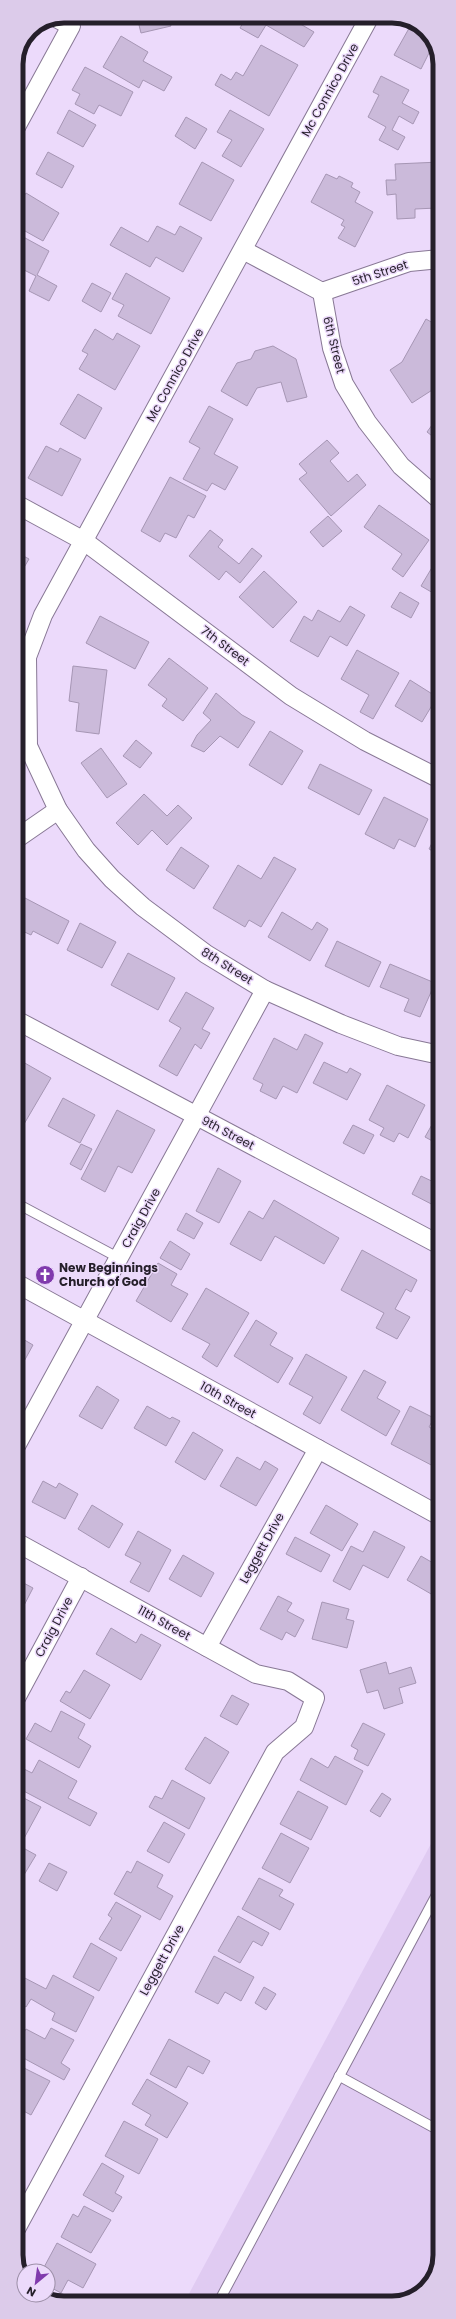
<svg xmlns="http://www.w3.org/2000/svg" width="456" height="2319" viewBox="0 0 456 2319" font-family="Poppins,sans-serif">
	<style>
		.built { fill: #e0cbf2 }
		.building { fill: #cbbada; stroke: #a696b4 }
		.lines { fill: none; stroke-linecap: round; stroke-linejoin: round }
		.lane-casing { stroke: #887895; stroke-width: 11 }
		.street-casing { stroke: #887895; stroke-width: 20 }
		.lane { stroke: #fff; stroke-width: 9 }
		.street { stroke: #fff; stroke-width: 18 }
		.labels { text-anchor: middle; stroke-width: 3; stroke-linejoin: round; paint-order: stroke }
		.street-label { font-size: 12px; fill: #251f2a; stroke: #ecdafb }
		.poi-label { font-size: 12px; font-weight: bold; fill: #251f2a; stroke: #ecdafb; text-anchor: start }
		.rim { fill: none; stroke: #251f2a; stroke-width: 5 }
	</style>
	<rect width="100%" height="100%" fill="#ecdafb"/>
	<polygon class="built" points="440,1827 440,2255 428,2286 398,2303 184,2303"/>
	<g class="building">
		<polygon points="130,16 168,16 171,26 141,33 138,21 132,22"/>
		<polygon points="247,16 260,16 268,21 271,16 300,16 297,22 314,32 304,47 266,25 258,38 240,28"/>
		<polygon points="412,23 426,30 433,45 421,69 394,55"/>
		<polygon points="121,36 148,52 143,61 172,77 164,91 143,80 139,88 103,67"/>
		<polygon points="261,45 298,65 269,116 215,85 221,74 231,80 236,72 243,76"/>
		<polygon points="85,67 133,92 121,116 99,105 94,114 75,104 80,94 72,90"/>
		<polygon points="381,76 409,90 402,103 419,112 413,124 399,116 392,130 405,137 398,150 379,140 386,127 368,117 379,95 373,92"/>
		<polygon points="69,110 96,125 83,147 57,133"/>
		<polygon points="230,110 264,129 241,167 222,156 232,140 217,132"/>
		<polygon points="186,117 207,129 195,149 175,136"/>
		<polygon points="48,152 74,166 62,188 36,174"/>
		<polygon points="202,162 234,180 211,221 179,204"/>
		<polygon points="440,162 440,226 438,226 437,208 415,209 415,218 397,219 396,194 387,195 386,180 396,180 395,164"/>
		<polygon points="326,174 337,179 339,176 353,183 351,187 360,192 355,202 373,212 355,247 338,238 345,227 341,225 344,220 311,202"/>
		<polygon points="26,193 59,213 43,241 16,226 16,210"/>
		<polygon points="157,226 175,235 180,226 202,238 183,272 156,257 150,267 110,245 121,227 148,242"/>
		<polygon points="16,233 49,251 37,275 57,286 49,301 29,291 36,276 16,266"/>
		<polygon points="126,273 170,298 151,334 118,316 124,305 112,299"/>
		<polygon points="92,283 111,293 101,312 82,301"/>
		<polygon points="426,319 440,327 440,350 435,357 440,364 440,385 412,403 390,370 402,362"/>
		<polygon points="95,329 113,340 117,333 140,346 115,390 79,369 88,354 82,351"/>
		<polygon points="273,346 296,359 307,397 287,402 281,382 257,388 247,406 221,391 237,363 251,359 255,351"/>
		<polygon points="78,394 102,408 85,439 60,424"/>
		<polygon points="209,406 233,419 214,454 238,467 225,490 212,483 207,491 183,479 200,448 189,442"/>
		<polygon points="440,414 440,442 427,432"/>
		<polygon points="327,440 339,453 330,461 348,482 357,474 366,485 331,516 299,479 307,473 299,464"/>
		<polygon points="46,446 58,452 60,448 81,459 62,496 28,478"/>
		<polygon points="170,477 206,496 194,518 188,515 176,538 165,533 160,542 141,531"/>
		<polygon points="379,505 429,540 403,577 392,569 402,554 364,527"/>
		<polygon points="328,516 342,531 323,547 310,532"/>
		<polygon points="210,530 223,540 218,547 239,564 252,548 262,556 240,583 226,571 219,580 189,556"/>
		<polygon points="16,552 29,559 16,581"/>
		<polygon points="440,554 440,597 421,586"/>
		<polygon points="264,571 297,602 273,628 239,597"/>
		<polygon points="400,592 419,603 411,618 391,607"/>
		<polygon points="350,606 365,615 347,646 330,636 318,657 290,641 304,616 312,621 318,610 340,622"/>
		<polygon points="100,616 149,642 135,669 86,643"/>
		<polygon points="357,650 399,673 373,719 360,712 369,695 341,679"/>
		<polygon points="169,658 208,688 183,721 162,706 167,699 148,685"/>
		<polygon points="73,666 107,670 99,734 76,731 79,703 69,701"/>
		<polygon points="410,680 437,697 422,722 395,706"/>
		<polygon points="216,693 242,715 255,722 238,748 220,736 204,752 191,746 197,735 211,720 203,713"/>
		<polygon points="270,731 303,751 282,785 249,765"/>
		<polygon points="136,740 152,753 140,768 123,756"/>
		<polygon points="101,748 127,784 107,798 81,763"/>
		<polygon points="320,764 372,790 359,815 308,788"/>
		<polygon points="144,794 167,816 178,805 192,818 167,845 152,830 138,845 116,823"/>
		<polygon points="384,797 428,819 415,847 399,839 394,849 365,834"/>
		<polygon points="440,827 440,855 429,849"/>
		<polygon points="181,847 209,866 194,889 166,870"/>
		<polygon points="274,857 296,869 261,927 249,920 245,927 213,908 238,865 261,879"/>
		<polygon points="25,898 69,921 58,944 33,931 31,935 16,928 16,915"/>
		<polygon points="282,912 312,930 317,922 328,929 310,961 268,937"/>
		<polygon points="80,923 116,942 102,968 67,950"/>
		<polygon points="337,941 381,962 369,987 325,966"/>
		<polygon points="128,953 175,978 158,1010 111,985"/>
		<polygon points="390,964 435,983 420,1017 404,1011 409,999 380,987"/>
		<polygon points="186,992 214,1008 202,1029 210,1033 201,1049 195,1044 177,1076 159,1066 181,1028 169,1021"/>
		<polygon points="440,997 440,1009 436,1008"/>
		<polygon points="305,1034 323,1043 297,1093 283,1086 276,1099 260,1091 263,1084 253,1079 274,1038 297,1050"/>
		<polygon points="16,1058 51,1078 17,1136 16,1136"/>
		<polygon points="324,1062 347,1073 350,1068 361,1074 347,1100 313,1083"/>
		<polygon points="387,1085 425,1105 408,1138 399,1133 394,1142 380,1135 384,1128 369,1120"/>
		<polygon points="63,1098 95,1115 80,1143 48,1126"/>
		<polygon points="117,1110 155,1130 132,1173 118,1166 105,1192 81,1179"/>
		<polygon points="438,1114 440,1115 440,1145 425,1137"/>
		<polygon points="353,1125 374,1135 364,1154 343,1143"/>
		<polygon points="81,1144 92,1149 81,1170 70,1164"/>
		<polygon points="218,1168 241,1181 219,1223 196,1211"/>
		<polygon points="421,1176 440,1185 439,1208 412,1194"/>
		<polygon points="274,1200 339,1238 324,1264 275,1236 261,1261 230,1244 249,1211 263,1219"/>
		<polygon points="186,1213 203,1223 194,1239 177,1230"/>
		<polygon points="170,1241 190,1254 181,1270 160,1258"/>
		<polygon points="362,1250 417,1280 411,1292 406,1289 395,1309 410,1317 397,1339 376,1328 384,1313 341,1290"/>
		<polygon points="158,1263 177,1274 171,1285 188,1294 171,1322 136,1301"/>
		<polygon points="206,1288 249,1313 217,1367 202,1357 210,1344 182,1329"/>
		<polygon points="256,1320 277,1333 270,1345 293,1358 278,1383 234,1356"/>
		<polygon points="16,1335 33,1345 22,1365 16,1362"/>
		<polygon points="306,1354 347,1377 320,1424 303,1414 313,1397 289,1384"/>
		<polygon points="364,1370 386,1382 377,1398 400,1411 386,1436 341,1410"/>
		<polygon points="97,1386 119,1400 102,1429 79,1416"/>
		<polygon points="147,1406 170,1419 172,1417 180,1421 166,1446 134,1428"/>
		<polygon points="410,1406 434,1418 429,1427 440,1433 440,1462 437,1468 391,1444"/>
		<polygon points="193,1432 223,1450 205,1480 175,1462"/>
		<polygon points="237,1457 260,1470 265,1461 278,1469 256,1506 220,1486"/>
		<polygon points="43,1481 56,1488 59,1483 78,1494 65,1519 32,1502"/>
		<polygon points="92,1505 123,1524 109,1548 78,1529"/>
		<polygon points="326,1505 358,1524 342,1551 310,1533"/>
		<polygon points="138,1531 171,1550 149,1592 130,1582 141,1563 125,1555"/>
		<polygon points="374,1531 405,1547 388,1578 363,1565 350,1590 333,1581 351,1546 363,1552"/>
		<polygon points="295,1537 330,1555 321,1572 286,1554"/>
		<polygon points="183,1555 214,1573 201,1597 169,1579"/>
		<polygon points="421,1556 440,1567 438,1598 407,1580"/>
		<polygon points="16,1579 33,1588 19,1615 16,1613"/>
		<polygon points="278,1596 292,1603 287,1611 304,1620 295,1637 286,1632 282,1640 260,1629"/>
		<polygon points="322,1602 349,1609 346,1619 354,1621 347,1648 312,1639"/>
		<polygon points="111,1628 136,1643 141,1634 161,1645 141,1680 96,1654"/>
		<polygon points="386,1662 389,1674 411,1667 416,1683 399,1688 403,1703 384,1709 378,1690 367,1693 360,1670"/>
		<polygon points="84,1670 110,1685 90,1719 60,1701 66,1691 70,1693"/>
		<polygon points="232,1695 249,1704 237,1725 220,1716"/>
		<polygon points="61,1711 85,1724 78,1738 91,1746 79,1768 26,1739 35,1723 51,1732"/>
		<polygon points="363,1723 385,1734 368,1766 354,1759 358,1750 351,1746"/>
		<polygon points="205,1737 229,1752 210,1784 185,1769"/>
		<polygon points="335,1756 363,1771 346,1805 300,1780 311,1758 328,1768"/>
		<polygon points="39,1760 77,1781 68,1798 97,1813 90,1826 16,1787 16,1765 32,1773"/>
		<polygon points="172,1780 205,1798 189,1829 149,1807 155,1796 162,1799"/>
		<polygon points="298,1791 328,1807 311,1840 280,1824"/>
		<polygon points="382,1793 391,1799 380,1817 370,1811"/>
		<polygon points="18,1795 41,1807 22,1842 16,1839"/>
		<polygon points="164,1822 185,1834 169,1863 147,1851"/>
		<polygon points="281,1833 309,1848 290,1883 262,1868"/>
		<polygon points="16,1844 36,1855 16,1888"/>
		<polygon points="137,1861 163,1875 157,1887 173,1896 160,1920 114,1894 127,1871 131,1873"/>
		<polygon points="49,1863 67,1872 57,1891 39,1881"/>
		<polygon points="259,1878 283,1890 279,1896 294,1904 280,1930 242,1909"/>
		<polygon points="116,1902 141,1916 121,1951 99,1939 112,1918 108,1915"/>
		<polygon points="238,1916 269,1933 262,1946 253,1941 240,1963 218,1951"/>
		<polygon points="91,1943 117,1958 99,1991 73,1977"/>
		<polygon points="214,1956 254,1977 241,2001 225,1992 218,2004 195,1992"/>
		<polygon points="19,1975 46,1989 53,1975 94,1997 76,2032 52,2020 55,2013 31,1999 26,2007 16,2001 16,1980"/>
		<polygon points="264,1987 276,1994 266,2010 255,2003"/>
		<polygon points="51,2028 74,2040 61,2063 70,2069 64,2080 16,2054 16,2046 26,2029 45,2039"/>
		<polygon points="169,2039 210,2061 203,2074 188,2066 176,2088 150,2074"/>
		<polygon points="16,2064 50,2081 31,2115 16,2107"/>
		<polygon points="147,2079 188,2103 167,2138 145,2125 151,2115 132,2104"/>
		<polygon points="124,2121 158,2139 139,2174 105,2156"/>
		<polygon points="102,2163 124,2176 115,2193 122,2197 113,2212 83,2195"/>
		<polygon points="84,2206 111,2220 91,2253 61,2237 73,2214 78,2217"/>
		<polygon points="57,2243 96,2264 83,2288 68,2280 61,2293 48,2286 48,2271 42,2271"/>
		<polygon points="48,2293 64,2301 63,2303 58,2303 42,2295 48,2295"/>
	</g>
	<g class="lines">
		<defs>
			<g id="lane">
				<polyline points="16,1203 119,1258"/>
				<polyline points="339,2076 440,2131"/>
				<polyline points="218,2303 440,1888"/>
			</g>
			<g id="street">
				<polyline points="370,16 43,615 27,657 28,746 58,810 86,850 112,879 143,907 206,954 265,990 341,1024 398,1046 440,1055"/>
				<polyline points="16,127 71,26 58,19"/>
				<polyline points="243,250 322,292 332,348 344,384 367,422 401,466 440,500"/>
				<polyline points="322,292 409,262 440,259"/>
				<polyline points="16,504 84,541 291,696 365,741 440,779"/>
				<polyline points="16,839 58,810"/>
				<polyline points="16,1020 440,1245"/>
				<polyline points="16,1283 440,1516"/>
				<polyline points="16,1446 265,990"/>
				<polyline points="16,1542 256,1674 288,1681 315,1698 304,1727 275,1752 16,2229"/>
				<polyline points="207,1647 318,1449"/>
				<polyline points="16,1698 81,1577"/>
			</g>
		</defs>
		<use href="#lane" class="lane-casing"/>
		<use href="#street" class="street-casing"/>
		<use href="#lane" class="lane"/>
		<use href="#street" class="street"/>
	</g>
	<defs>
		<symbol id="church-disc" viewBox="-11 -11 22 22"><circle r="9.5" fill="#803aad" stroke="#ecdafb"/><path d="M-1.2-6h2.4v3.5h3.3v2.4h-3.3V6h-2.4V-.1h-3.3v-2.4h3.3Z" fill="#fff"/></symbol>
	</defs>
	<g fill-rule="evenodd">
		<use href="#church-disc" x="34" y="1264" width="22" height="22"/>
	</g>
	<g class="labels">
		<g class="street-label">
			<text transform="translate(330 90) rotate(-61)" y="4">Mc Connico Drive</text>
			<text transform="translate(380 273) rotate(-18)" y="4">5th Street</text>
			<text transform="translate(334 345) rotate(76)" y="4">6th Street</text>
			<text transform="translate(175 375) rotate(-61)" y="4">Mc Connico Drive</text>
			<text transform="translate(225 646) rotate(37)" y="4">7th Street</text>
			<text transform="translate(227 966) rotate(32)" y="4">8th Street</text>
			<text transform="translate(228 1133) rotate(28)" y="4">9th Street</text>
			<text transform="translate(141 1218) rotate(-61)" y="4">Craig Drive</text>
			<text transform="translate(228 1400) rotate(29)" y="4">10th Street</text>
			<text transform="translate(262 1548) rotate(-61)" y="4">Leggett Drive</text>
			<text transform="translate(164 1623) rotate(29)" y="4">11th Street</text>
			<text transform="translate(54 1627) rotate(-62)" y="4">Craig Drive</text>
			<text transform="translate(162 1960) rotate(-61)" y="4">Leggett Drive</text>
		</g>
		<g class="poi-label">
			<text x="59" y="1272">New Beginnings<tspan x="59" dy="14">Church of God</tspan></text>
		</g>
	</g>
	<path d="M0 0H456V2319H0ZM64 23H392A41 41 0 0 1 433 64V2255A41 41 0 0 1 392 2296H64A41 41 0 0 1 23 2255V64A41 41 0 0 1 64 23Z" fill="#dccbea" fill-rule="evenodd"/>
	<path class="rim" d="M64 23H392A41 41 0 0 1 433 64V2255A41 41 0 0 1 392 2296H64A41 41 0 0 1 23 2255V64A41 41 0 0 1 64 23Z"/>
	<g transform="translate(36 2283) rotate(209)"><circle r="19" fill="#ecdafb" stroke="#9c8fa7"/>
	<path d="M0-3L7 15L0 10L-7 15Z" fill="#803aad"/>
	<text y="-6" font-size="11" font-weight="bold" text-anchor="middle" fill="#251f2a">N</text>
	</g>
</svg>
